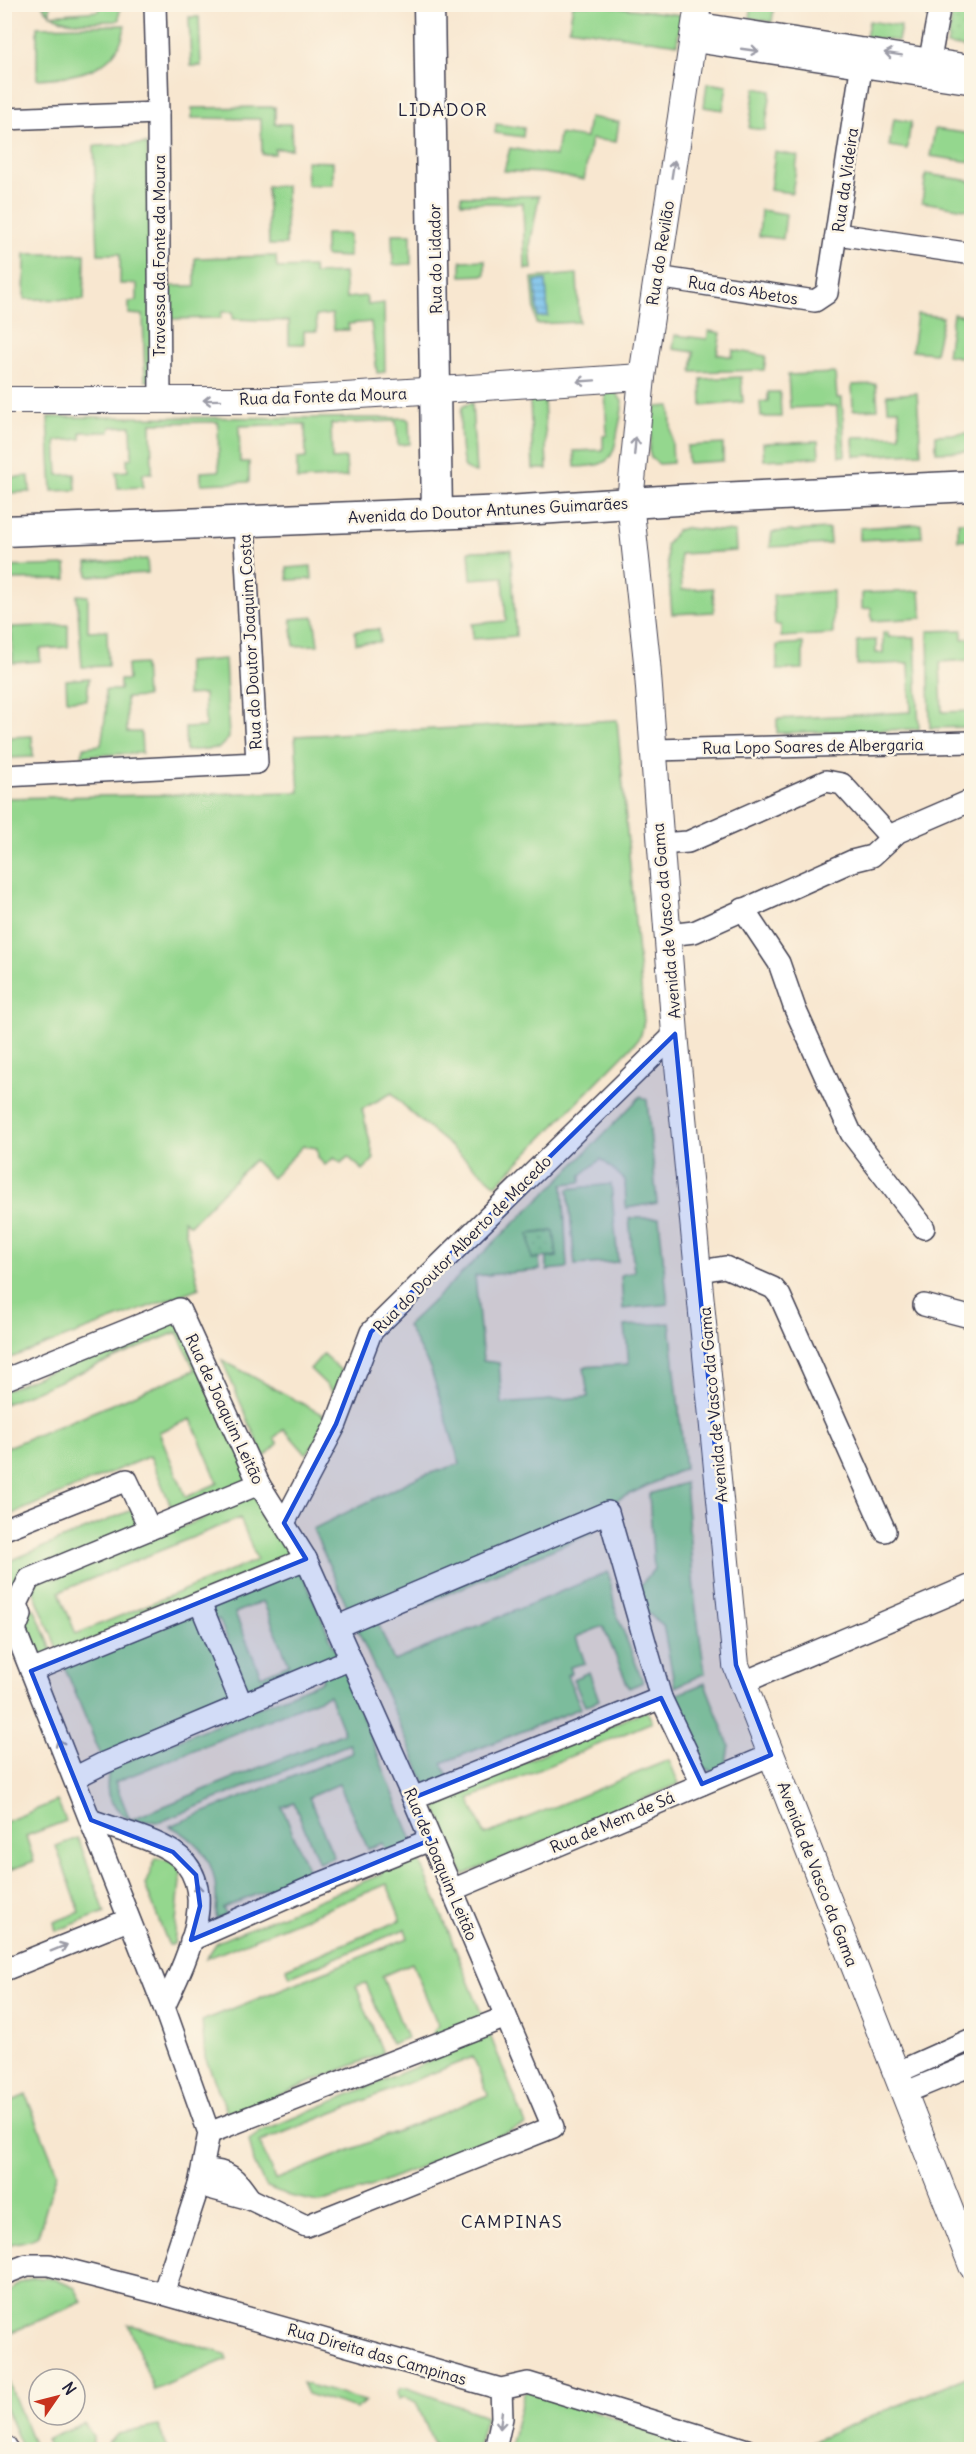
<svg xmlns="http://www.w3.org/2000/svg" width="976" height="2454" viewBox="0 0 976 2454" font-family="Delius,sans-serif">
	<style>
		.green { fill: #94d78e; stroke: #5b7c64; stroke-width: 1.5; fill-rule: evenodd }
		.park { fill: url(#park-dots); stroke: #5b7c64; stroke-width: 1.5 }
		.water { fill: url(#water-rules); stroke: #4a7194; stroke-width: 1.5 }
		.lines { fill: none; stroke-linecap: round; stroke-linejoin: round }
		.minor-casing { stroke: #424051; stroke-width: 24 }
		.tertiary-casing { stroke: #424051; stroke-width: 28 }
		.secondary-casing { stroke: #424051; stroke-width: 33 }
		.minor { stroke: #fff; stroke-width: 21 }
		.tertiary { stroke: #fff; stroke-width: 26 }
		.secondary { stroke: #fff; stroke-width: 30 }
		.oneway { stroke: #9c9ca7 }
		.marked { fill: #1d4ed8; fill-opacity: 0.2; stroke: #1d4ed8; stroke-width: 4.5; stroke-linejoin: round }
		.labels { text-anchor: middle; stroke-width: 5; stroke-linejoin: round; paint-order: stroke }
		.street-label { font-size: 16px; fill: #22223b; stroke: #fcf5e5 }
		.neighbourhood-label { font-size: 18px; letter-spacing: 1.5px; fill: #22223b; stroke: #fcf5e5 }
	</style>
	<defs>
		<pattern id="park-dots" width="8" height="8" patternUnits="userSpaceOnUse" patternTransform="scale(1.5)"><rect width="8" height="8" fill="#94d78e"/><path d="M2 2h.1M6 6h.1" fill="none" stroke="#7fb87b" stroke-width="1.8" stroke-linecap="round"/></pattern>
		<pattern id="water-rules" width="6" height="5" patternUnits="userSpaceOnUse" patternTransform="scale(1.5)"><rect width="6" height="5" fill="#73c0ed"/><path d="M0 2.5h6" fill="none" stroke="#5e9cc1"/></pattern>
	</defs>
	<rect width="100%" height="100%" fill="#fcf5e5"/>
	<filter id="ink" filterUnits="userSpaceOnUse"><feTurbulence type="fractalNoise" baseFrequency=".0167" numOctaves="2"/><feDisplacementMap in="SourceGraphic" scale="12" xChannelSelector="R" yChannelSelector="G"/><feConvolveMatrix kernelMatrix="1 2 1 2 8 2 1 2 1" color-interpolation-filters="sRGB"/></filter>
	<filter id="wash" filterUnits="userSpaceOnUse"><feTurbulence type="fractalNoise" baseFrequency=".008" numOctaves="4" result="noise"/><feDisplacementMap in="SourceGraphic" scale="24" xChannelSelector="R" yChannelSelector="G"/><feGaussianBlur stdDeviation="1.35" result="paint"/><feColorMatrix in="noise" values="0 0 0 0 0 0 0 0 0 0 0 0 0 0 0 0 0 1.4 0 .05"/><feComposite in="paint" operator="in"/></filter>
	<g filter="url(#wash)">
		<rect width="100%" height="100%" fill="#f8e7d0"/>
		<g class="green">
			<path d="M 42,5 L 50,5 L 50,15 L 99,11 L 100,5 L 120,5 L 119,20 L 115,21 C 90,21 57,29 42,5 Z"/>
			<polygon points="573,5 600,5 681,15 677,44 569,28"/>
			<polygon points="752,5 774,5 772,22 750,18"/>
			<polygon points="199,17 201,66 191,66 189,17"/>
			<polygon points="869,21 901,26 898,41 866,37"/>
			<path d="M 125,25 C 120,71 75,77 37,79 L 37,27 Z"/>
			<polygon points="707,83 727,86 723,110 704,107"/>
			<polygon points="755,88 771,91 765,130 749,128"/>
			<polygon points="275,107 275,124 291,124 292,149 275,149 275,154 262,154 261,119 192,118 192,108"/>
			<polygon points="589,117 619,122 616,142 591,139 584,180 543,173 504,171 510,148 556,156 559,134 586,138"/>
			<polygon points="894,119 911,122 907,149 889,146"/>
			<polygon points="496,124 524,128 523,137 495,133"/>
			<polygon points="935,129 971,134 971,162 930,156"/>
			<polygon points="147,144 155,381 145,381 143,315 129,314 129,302 137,301 137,284 120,284 120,254 98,254 94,146"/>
			<polygon points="775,152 798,156 792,193 770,190"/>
			<polygon points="306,161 333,162 333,185 307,185"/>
			<polygon points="926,174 971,181 971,210 922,202"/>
			<polygon points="267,186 286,186 286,245 269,245"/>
			<polygon points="461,196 539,196 530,246 532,269 525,269 523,203 461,203"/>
			<polygon points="761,210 786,214 783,239 759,236"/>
			<polygon points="325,234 349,234 349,257 325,256"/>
			<polygon points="392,234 411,234 411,264 393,265"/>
			<polygon points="25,254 85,254 84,300 24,299"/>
			<polygon points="276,256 277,268 313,267 314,274 344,273 346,298 366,296 368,305 384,303 385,372 377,373 371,322 348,324 349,330 334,330 332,314 316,316 317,331 304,331 304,344 289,344 289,321 233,319 233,312 222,312 221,318 169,319 170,286 195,286 195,258"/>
			<polygon points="485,260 485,275 461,276 461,261"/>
			<polygon points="577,274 579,322 536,324 532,278"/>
			<polygon points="917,314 943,317 935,353 912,351"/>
			<polygon points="953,314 971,317 971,359 947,355"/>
			<polygon points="709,331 721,333 717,354 732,357 733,350 766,356 764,370 692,372 694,352 673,349 675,335 707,339"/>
			<polygon points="835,373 837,398 842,398 845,456 839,456 837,406 790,408 788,375"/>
			<polygon points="741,377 743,402 702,406 701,379"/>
			<polygon points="876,384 878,409 853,410 852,385"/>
			<path d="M 605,391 L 616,393 L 622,401 C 623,411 620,420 618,430 C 613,462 608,466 575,467 L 574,451 L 603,450 L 603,436 L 607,435 Z"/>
			<polygon points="768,392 780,392 781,417 761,417 760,402 768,401"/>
			<polygon points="917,393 921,453 854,456 853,437 900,436 899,409 888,409 887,395"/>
			<polygon points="544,398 547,469 533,469 530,399"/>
			<path d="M 472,403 L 476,473 C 471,472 466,470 464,465 C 461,455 458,414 463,406 Z"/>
			<polygon points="670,406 673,463 659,464 651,458 649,451 656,407"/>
			<polygon points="48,417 405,418 409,420 410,444 398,445 396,421 331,424 332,459 346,458 347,477 297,480 297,459 306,458 305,424 239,426 240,462 249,462 249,482 201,484 201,472 219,471 218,422 151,423 152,473 143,473 143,487 118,488 116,472 128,471 127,459 132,458 131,426 111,427 110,432 81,432 81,439 56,441 58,475 75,474 76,490 52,491"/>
			<polygon points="971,433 971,451 936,452 936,435"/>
			<polygon points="818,441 819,457 764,460 763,443"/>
			<polygon points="723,444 723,461 688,463 687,446"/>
			<polygon points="29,476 30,492 5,493 5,478"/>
			<polygon points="958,522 971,522 971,539 958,540"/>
			<polygon points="921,524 922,537 860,540 860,528"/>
			<polygon points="685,528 735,532 736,551 680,554 682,590 713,588 714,612 672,614 666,545 677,530"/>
			<polygon points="829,529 830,544 770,547 772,532"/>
			<polygon points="511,550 516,636 473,639 472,624 506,621 503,577 471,579 469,551"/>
			<polygon points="147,559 148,573 88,576 87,563"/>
			<polygon points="66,565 67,579 5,580 5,567"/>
			<polygon points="311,566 312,579 288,580 287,568"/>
			<polygon points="833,591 833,634 781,637 781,625 775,625 773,595"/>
			<polygon points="920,591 922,618 872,621 871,608 862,609 862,593"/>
			<polygon points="77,595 88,596 88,631 107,630 108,666 82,667"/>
			<polygon points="314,617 318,645 294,646 291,619"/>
			<polygon points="68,625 68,647 40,649 40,661 13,663 11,627"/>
			<polygon points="379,629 380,642 356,643 355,631"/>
			<polygon points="962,630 962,639 971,638 971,660 940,662 942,712 971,711 971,727 930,728 928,631"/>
			<polygon points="888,632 888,637 915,637 919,729 777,733 777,719 911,712 909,663 857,665 857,641 876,640 876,653 883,653 883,633"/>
			<polygon points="803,643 803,669 777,670 777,645"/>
			<polygon points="225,659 229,738 219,748 186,751 185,728 205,727 204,694 187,695 187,662"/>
			<polygon points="144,664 146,697 126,698 127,732 141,732 142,753 82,756 84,747 101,745 106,712 105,690 120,690 120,680 128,680 127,665"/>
			<polygon points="89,678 87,700 67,700 66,680"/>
			<polygon points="617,720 644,1021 641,1035 634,1044 496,1185 410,1112 392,1093 362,1109 374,1159 363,1170 348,1157 341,1163 334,1158 325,1165 318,1158 317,1148 303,1146 272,1178 254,1160 190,1225 183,1220 199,1288 5,1360 5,798 299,792 295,736"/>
			<polygon points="32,736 33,757 10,758 9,737"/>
			<polygon points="641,1096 647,1100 657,1203 626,1208 625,1180 601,1159 581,1175 581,1182 563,1184 567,1268 547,1270 547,1258 557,1257 553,1231 529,1234 533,1259 539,1258 540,1270 475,1276 483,1361 499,1363 502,1404 588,1397 584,1367 629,1364 625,1326 670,1323 685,1468 585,1515 592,1533 378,1623 394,1661 608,1572 616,1612 643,1682 629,1688 603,1626 576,1637 585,1663 570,1667 572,1673 567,1675 581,1708 442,1763 451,1783 429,1791 313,1529 418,1477 460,1464 431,1370 407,1326 554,1185"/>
			<polygon points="611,1184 618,1262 575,1265 568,1189"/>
			<polygon points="629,1218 659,1218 668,1304 623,1309 621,1275 634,1272"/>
			<path d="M 179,1309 L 259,1484 L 251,1488 L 298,1563 L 341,1663 L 526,2125 L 359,2191 L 319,2202 L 289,2196 L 265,2186 L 254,2162 L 249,2140 L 262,2131 L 442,2056 L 433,2033 L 438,2025 L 412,1963 L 382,1976 L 407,2038 L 391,2044 L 366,1983 L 356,1986 L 383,2053 L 242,2110 L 245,2119 L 232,2124 L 205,2057 L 202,2021 L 408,1938 L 405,1929 L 290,1977 L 286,1968 L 401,1920 L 387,1884 L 206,1959 L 217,1942 L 382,1874 L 380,1868 L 391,1863 L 383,1843 L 368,1849 L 339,1784 L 309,1797 L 334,1857 L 319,1863 L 294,1803 L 282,1807 L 309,1873 L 223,1908 L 226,1915 L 216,1919 C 219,1874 211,1847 170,1826 L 352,1753 L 349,1744 L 160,1822 L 130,1820 C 108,1802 104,1797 109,1768 L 323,1681 L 320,1672 L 296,1682 L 293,1676 L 250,1694 L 219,1619 L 209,1623 L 242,1705 L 104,1763 L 29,1580 L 13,1586 L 5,1578 L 5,1563 L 132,1510 L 141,1532 L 51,1570 L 54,1579 L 234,1506 L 229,1496 L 233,1494 L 232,1492 L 175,1516 L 150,1456 L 5,1517 L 5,1448 L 195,1370 L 177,1332 L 5,1404 L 4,1391 L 172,1319 L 169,1313 ZM 191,1419 L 218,1483 L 186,1497 L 159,1432 ZM 240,1518 L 257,1560 L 76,1634 L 59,1592 ZM 261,1571 L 264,1577 L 82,1649 L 80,1645 ZM 263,1601 L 289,1664 L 261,1676 L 235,1613 ZM 329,1695 L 344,1733 L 130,1820 L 115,1782 ZM 473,2057 L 488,2095 L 275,2180 L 260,2142 Z"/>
			<polygon points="323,1354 347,1376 338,1396 310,1369"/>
			<polygon points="222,1360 329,1418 322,1435 306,1454 284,1429 274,1438 278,1444 264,1457"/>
			<polygon points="685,1483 695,1602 705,1673 675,1687 663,1625 645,1611 635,1592 654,1569 649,1494"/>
			<polygon points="34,1608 54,1654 41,1660 25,1620 28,1611"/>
			<polygon points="589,1672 599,1700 585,1706 573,1679"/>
			<polygon points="705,1683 729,1745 726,1763 713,1772 703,1767 676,1695"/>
			<polygon points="647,1710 652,1722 469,1799 485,1835 669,1760 679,1784 463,1875 433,1800"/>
			<polygon points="57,1801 66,1821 26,1836 34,1861 5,1872 5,1822"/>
			<polygon points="78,1838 105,1912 56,1931 54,1922 80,1912 56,1846"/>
			<polygon points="156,1858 175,1862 181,1871 174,1944 169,1946 145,1885"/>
			<path d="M 26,2095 L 57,2172 L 38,2236 C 28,2243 16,2241 5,2246 L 5,2104 Z"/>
			<polygon points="33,2277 55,2279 75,2288 82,2302 5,2335 5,2297 17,2284"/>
			<polygon points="128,2324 225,2354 227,2359 154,2390"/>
			<polygon points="4,2373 5,2373 35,2449 23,2449 5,2407"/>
			<polygon points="971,2375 971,2449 794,2449"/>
			<polygon points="302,2383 365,2401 356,2409 307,2394"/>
			<polygon points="401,2388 408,2388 486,2416 477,2449 436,2449 416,2402 404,2397 398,2399 397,2392"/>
			<polygon points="529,2389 706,2449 509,2450 524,2393"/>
			<polygon points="84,2423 93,2436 93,2444 83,2449 50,2449 46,2439"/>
			<polygon points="158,2426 168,2449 111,2448 108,2443 118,2434"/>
		</g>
		<g class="park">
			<polygon points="954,4 971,5 971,49 947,45"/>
			<polygon points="554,1231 557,1256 532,1259 529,1234"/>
		</g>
		<polygon class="water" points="546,280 548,316 538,317 535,281"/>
	</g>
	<g filter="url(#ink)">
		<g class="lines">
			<defs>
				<g id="minor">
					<polyline points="695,23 972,66"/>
					<polyline points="692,41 972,83"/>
					<polyline points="930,59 940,4"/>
					<polyline points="158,113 160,399"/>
					<polyline points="4,119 158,113 155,4"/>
					<polyline points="837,234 972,254"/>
					<polyline points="657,277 815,301 827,293 864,49"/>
					<polyline points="655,750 972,742"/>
					<polyline points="4,776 257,763 244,522"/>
					<polyline points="659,844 688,842 826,781 842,784 891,838"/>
					<polyline points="743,909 779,963 795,1009 851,1133 924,1228"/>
					<polyline points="668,935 694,932 852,861 872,856 898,832 972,800"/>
					<polyline points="700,1271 725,1267 773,1288 780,1296 885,1531"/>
					<polyline points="924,1305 966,1316"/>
					<polyline points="4,1380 179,1309 259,1484 306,1559 413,1798 553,2127 306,2226 250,2199 199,2185"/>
					<polyline points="284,1523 336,1424 371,1332 675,1034"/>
					<polyline points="7,1528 127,1480 150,1529"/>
					<polyline points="200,1603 242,1705"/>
					<polyline points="336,1627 608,1512 661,1698 702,1784"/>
					<polyline points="15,1630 21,1615 17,1604 29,1579 259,1484"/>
					<polyline points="4,1634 15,1630 164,2007 209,2133 199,2185 163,2294"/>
					<polyline points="31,1671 306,1559"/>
					<polyline points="742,1683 972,1585"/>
					<polyline points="74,1778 104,1763 351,1659"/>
					<polyline points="413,1798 661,1698"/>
					<path d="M 91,1820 C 117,1830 149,1837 173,1852 C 225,1886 184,1964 164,2007"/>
					<polyline points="452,1890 771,1755"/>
					<polyline points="191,1940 314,1886 430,1840"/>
					<polyline points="4,1970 128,1920"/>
					<polyline points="896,2073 972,2039"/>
					<polyline points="904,2093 972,2065"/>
					<polyline points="209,2133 506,2017"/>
					<path d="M 203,2170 C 230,2170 235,2178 250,2199"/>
					<polyline points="4,2274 27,2265 49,2265 163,2294 501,2389 528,2383 747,2450"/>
					<polyline points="495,2450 502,2418 501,2389"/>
				</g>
				<g id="tertiary">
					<polyline points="698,4 642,377 630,502 647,662 675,1034 736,1665 972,2266"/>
					<polyline points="4,400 282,400 642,377"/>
					<polyline points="4,2448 5,2450"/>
				</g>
				<g id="secondary">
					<polyline points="429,4 437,514"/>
					<polyline points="4,531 507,511 677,500 972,486"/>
				</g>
			</defs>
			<use href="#minor" class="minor-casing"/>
			<use href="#tertiary" class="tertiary-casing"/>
			<use href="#secondary" class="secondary-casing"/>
			<use href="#minor" class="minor"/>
			<use href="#tertiary" class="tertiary"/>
			<use href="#secondary" class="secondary"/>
		</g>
		<defs><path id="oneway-shaft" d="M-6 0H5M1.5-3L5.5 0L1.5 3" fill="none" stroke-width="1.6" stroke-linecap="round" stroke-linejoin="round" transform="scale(1.5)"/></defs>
		<g class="oneway">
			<use href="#oneway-shaft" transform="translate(750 50) rotate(8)"/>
			<use href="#oneway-shaft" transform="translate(893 54) rotate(-171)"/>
			<use href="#oneway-shaft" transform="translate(673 169) rotate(-81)"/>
			<use href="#oneway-shaft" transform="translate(586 381) rotate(176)"/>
			<use href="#oneway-shaft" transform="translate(212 400) rotate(179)"/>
			<use href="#oneway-shaft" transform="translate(635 446) rotate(-85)"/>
			<use href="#oneway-shaft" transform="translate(61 1747) rotate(-112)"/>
			<use href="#oneway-shaft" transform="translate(198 1892) rotate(-97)"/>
			<use href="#oneway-shaft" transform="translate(59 1948) rotate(-22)"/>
			<use href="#oneway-shaft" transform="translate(501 2420) rotate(96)"/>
		</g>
	</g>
	<path class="marked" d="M 675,1034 L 736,1665 L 771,1755 L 702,1784 L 661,1698 L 413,1798 L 430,1840 L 191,1940 L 200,1906 L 196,1875 L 173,1852 L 91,1820 L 31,1671 L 306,1559 L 284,1523 L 336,1424 L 371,1332 Z"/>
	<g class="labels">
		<g class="street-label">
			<text transform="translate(845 180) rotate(-82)" y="6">Rua da Videira</text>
			<text transform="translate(660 253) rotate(-81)" y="6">Rua do Revilão</text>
			<text transform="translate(159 256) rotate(-90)" y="6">Travessa da Fonte da Moura</text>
			<text transform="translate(435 259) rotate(-91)" y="6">Rua do Lidador</text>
			<text transform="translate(743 290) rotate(9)" y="6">Rua dos Abetos</text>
			<text transform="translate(323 396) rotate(-2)" y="6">Rua da Fonte da Moura</text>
			<text transform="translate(488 510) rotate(-3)" y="6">Avenida do Doutor Antunes Guimarães</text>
			<text transform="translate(250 642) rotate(-93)" y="6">Rua do Doutor Joaquim Costa</text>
			<text transform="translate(813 746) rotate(-1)" y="6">Rua Lopo Soares de Albergaria</text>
			<text transform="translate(666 921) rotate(-95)" y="6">Avenida de Vasco da Gama</text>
			<text transform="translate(462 1244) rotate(-45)" y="6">Rua do Doutor Alberto de Macedo</text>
			<text transform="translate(713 1405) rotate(-95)" y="6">Avenida de Vasco da Gama</text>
			<text transform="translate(225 1409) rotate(65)" y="6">Rua de Joaquim Leitão</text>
			<text transform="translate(612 1822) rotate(-23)" y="6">Rua de Mem de Sá</text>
			<text transform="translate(441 1864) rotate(67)" y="6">Rua de Joaquim Leitão</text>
			<text transform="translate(818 1874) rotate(69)" y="6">Avenida de Vasco da Gama</text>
			<text transform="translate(377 2354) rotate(16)" y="6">Rua Direita das Campinas</text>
		</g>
		<g class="neighbourhood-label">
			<text x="443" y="116">LIDADOR</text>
			<text x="512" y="2228">CAMPINAS</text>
		</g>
	</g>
	<rect width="976" height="2454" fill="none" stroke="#fcf5e5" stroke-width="24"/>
	<g transform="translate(57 2397) rotate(55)"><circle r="28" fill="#fcf5e5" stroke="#a5a1a1" stroke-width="1.5"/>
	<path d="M0-4.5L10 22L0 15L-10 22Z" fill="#c8321e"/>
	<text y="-9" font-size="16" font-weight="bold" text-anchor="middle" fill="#22223b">N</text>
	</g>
</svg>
